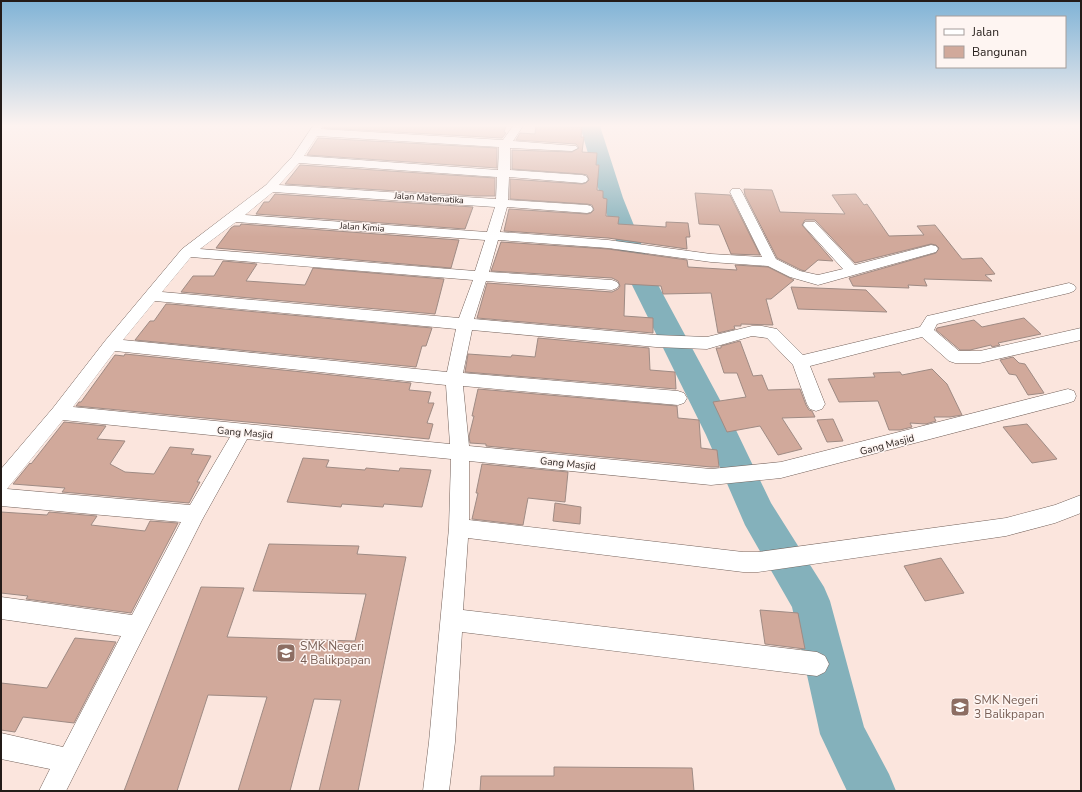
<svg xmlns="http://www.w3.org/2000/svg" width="1082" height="792" viewBox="0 0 1082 792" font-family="'Nunito Sans',sans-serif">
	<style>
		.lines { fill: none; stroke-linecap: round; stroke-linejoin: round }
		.river { fill: #84b1bb; fill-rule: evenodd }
		.building { fill: #d1a99b; stroke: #9f8b84 }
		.minor-casing { stroke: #74625b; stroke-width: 1 }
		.minor { fill: #fff; fill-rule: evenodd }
		.labels { text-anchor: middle; stroke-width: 3; stroke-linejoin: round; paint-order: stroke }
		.far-street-label { font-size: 9px; fill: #231b18; stroke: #fef5f2 }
		.street-label { font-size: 10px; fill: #231b18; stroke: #fef5f2 }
		.near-education-label { font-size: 12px; fill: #785e54; stroke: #fef5f2; text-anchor: start }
	</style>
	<rect width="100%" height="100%" fill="#fbe5dd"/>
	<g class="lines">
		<polygon class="river" points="580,126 600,126 623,198 657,283 734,426 771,503 824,587 830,601 864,727 889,774 896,791 847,791 820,734 792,607 745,525 706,435 631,283 601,198"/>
	</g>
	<g class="building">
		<polygon points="324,126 506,126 504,132 506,133 502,138 324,128"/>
		<polygon points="536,126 582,127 581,137 584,137 582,152 597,153 596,165 599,165 597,190 603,191 603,198 607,199 606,216 619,217 618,224 666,227 666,222 688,223 690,237 686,237 687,249 608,238 504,231 509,209 587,214 591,213 594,210 592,205 587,204 510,199 510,179 582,184 586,183 589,180 587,175 582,174 512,169 512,150 572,152 579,148 576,144 516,140 520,133 535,134"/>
		<polygon points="318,138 497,148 497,168 307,155"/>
		<polygon points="300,165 495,178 495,196 476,196 285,184"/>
		<polygon points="744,189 772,190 780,212 808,213 845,214 832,195 856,194 864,205 867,204 889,236 924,235 917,226 935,225 962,259 982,258 995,274 985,275 992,281 924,279 927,286 908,285 909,288 853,286 849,278 936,253 939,248 936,245 931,244 855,263 815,220 805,220 802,225 833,261 818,260 805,271 801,270 777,258 745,195"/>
		<polygon points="695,193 730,195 760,255 731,254 719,225 699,224"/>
		<polygon points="275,194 473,207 465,229 256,214 264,202 269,202"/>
		<polygon points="241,224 459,240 451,268 216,248 231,228 234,226 240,226"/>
		<polygon points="501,242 608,249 687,260 688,267 737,270 735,265 768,267 794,280 771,299 766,299 773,325 741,324 741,326 734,326 735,329 718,333 711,293 663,294 661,286 625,284 624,316 653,318 653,333 477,318 487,283 612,292 618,289 620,286 618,281 612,278 491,271"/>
		<polygon points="223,261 257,264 246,281 305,285 313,268 444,279 435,314 181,292 193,276 214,276"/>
		<polygon points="791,287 866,290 887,312 798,309"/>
		<polygon points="166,304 170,304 432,328 426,346 422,346 416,367 135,340 150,321 154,321"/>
		<polygon points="1024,318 1041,334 998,343 1000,345 992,347 991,345 970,350 960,350 936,330 937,328 974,320 982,327"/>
		<polygon points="538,338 649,348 650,370 675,372 676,389 465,372 468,354 511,357 512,355 535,357"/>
		<polygon points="740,341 753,376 762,375 768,390 800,389 806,405 809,410 812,411 815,417 782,418 802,449 778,455 760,426 727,432 713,402 746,397 737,373 724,373 716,348 721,348 721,346"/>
		<polygon points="125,354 411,383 409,390 431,392 428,403 434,403 427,423 433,424 429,439 76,406 79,402 81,402 115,355 124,356"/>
		<polygon points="1013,357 1019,363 1025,364 1044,393 1028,395 1016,375 1009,374 1000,360"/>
		<polygon points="932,369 947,384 962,415 950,417 934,417 936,421 926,424 910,423 912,427 900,430 889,430 878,401 839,402 828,379 875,377 873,373 900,372 902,375"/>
		<polygon points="478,389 677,406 678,418 699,420 701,448 717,450 719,467 711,467 486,446 486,444 470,443 469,436 474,416 472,416"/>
		<polygon points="833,419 843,441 827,442 817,420"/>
		<polygon points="64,422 106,426 97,439 125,441 110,464 125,472 154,474 170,447 194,449 191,454 211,456 197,482 200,482 189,503 62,492 65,488 13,484 30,463 31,464"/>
		<polygon points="1027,424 1057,459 1032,463 1003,427"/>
		<polygon points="303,458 329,460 326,467 365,470 366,468 399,471 400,468 431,470 422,507 384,504 383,507 342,504 341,507 287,502"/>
		<polygon points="482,464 568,472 565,502 528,498 523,525 472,519 478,493 476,493"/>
		<polygon points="555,503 581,507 580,524 553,521"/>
		<polygon points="1,512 47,515 49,512 97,516 91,525 145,531 150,521 178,523 131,613 26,599 28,596 1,593"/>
		<polygon points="269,544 359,546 357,554 406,557 358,791 319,791 341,700 314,699 290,791 238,791 267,697 208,695 177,791 124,791 201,587 244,588 227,637 355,641 366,594 253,591"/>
		<polygon points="941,558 964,593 925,601 904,566"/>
		<polygon points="760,610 798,613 805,649 765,644"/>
		<polygon points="75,638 116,642 74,723 23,717 15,732 1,730 1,683 47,688"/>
		<polygon points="554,767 692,768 694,791 480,791 481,776 554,776"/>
	</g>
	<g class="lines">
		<defs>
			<path id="minor" d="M 313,126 L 323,126 L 321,129 L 503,140 L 513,126 L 523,126 L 513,141 L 576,146 L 578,148 L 572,151 L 510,148 L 510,170 L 582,175 L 586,176 L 588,179 L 586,182 L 582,183 L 509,177 L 508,200 L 587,205 L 591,206 L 593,209 L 591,212 L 587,213 L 507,207 L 500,232 L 608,240 L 711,254 L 762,257 L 730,192 L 732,189 L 740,189 L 742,192 L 776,259 L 800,271 L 818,275 L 843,269 L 803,225 L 805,222 L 815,222 L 855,265 L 931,245 L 936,246 L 938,249 L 936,252 L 818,285 L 790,277 L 768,266 L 711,262 L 608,248 L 498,240 L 489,272 L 612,280 L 617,282 L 619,285 L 617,288 L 612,290 L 486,281 L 474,319 L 656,335 L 707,337 L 752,326 L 762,326 L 777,329 L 803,355 L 920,327 L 927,316 L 932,315 L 1069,283 L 1074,285 L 1076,288 L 1074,291 L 1069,293 L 937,324 L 934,330 L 959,351 L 980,351 L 1081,328 L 1081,340 L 980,363 L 955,363 L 949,361 L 922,337 L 810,366 L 825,404 L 822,409 L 816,411 L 810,409 L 807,404 L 793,365 L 767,338 L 752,336 L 707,349 L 656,347 L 472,330 L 463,373 L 678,391 L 684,393 L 687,398 L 684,403 L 678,405 L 463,386 L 469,446 L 711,469 L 781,462 L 1068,389 L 1074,391 L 1076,396 L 1074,401 L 1068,403 L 781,478 L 711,485 L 469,461 L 469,520 L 743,552 L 758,552 L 1006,518 L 1055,505 L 1081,495 L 1081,513 L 1055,523 L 1006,536 L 758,572 L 743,572 L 468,538 L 463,610 L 817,652 L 825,656 L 829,664 L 825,672 L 817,676 L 462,632 L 455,742 L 449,791 L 423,791 L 429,742 L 449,528 L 451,459 L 247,439 L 202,520 L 66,791 L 39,791 L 50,769 L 1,759 L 1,733 L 63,747 L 121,636 L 1,619 L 1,597 L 132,615 L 181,522 L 1,506 L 1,469 L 53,408 L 105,341 L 182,249 L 266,185 L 292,157 ZM 317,136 L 499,147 L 498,170 L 304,156 ZM 299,163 L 497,177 L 496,199 L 279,185 ZM 273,192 L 495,207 L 487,232 L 245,215 ZM 236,222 L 485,240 L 475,271 L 200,249 ZM 191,257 L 473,280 L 459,318 L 162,292 ZM 155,301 L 456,329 L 447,372 L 123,340 ZM 115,351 L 446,385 L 450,444 L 73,407 ZM 63,420 L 230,437 L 190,505 L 7,489 Z"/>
		</defs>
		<use href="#minor" class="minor-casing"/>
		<use href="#minor" class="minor"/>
	</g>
	<linearGradient id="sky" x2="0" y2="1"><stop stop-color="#80b3d6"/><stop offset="0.53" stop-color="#fdf3f0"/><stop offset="1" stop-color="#fdf3f0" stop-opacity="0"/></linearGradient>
	<rect width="1082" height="237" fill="url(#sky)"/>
	<defs>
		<symbol id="school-square" viewBox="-11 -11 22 22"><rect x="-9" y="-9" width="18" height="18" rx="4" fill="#8d6e63" stroke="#fef5f2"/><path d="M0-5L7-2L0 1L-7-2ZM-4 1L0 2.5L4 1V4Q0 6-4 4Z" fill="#fff"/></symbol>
	</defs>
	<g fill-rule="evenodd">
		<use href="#school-square" x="275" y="642" width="22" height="22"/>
		<use href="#school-square" x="949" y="696" width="22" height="22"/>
	</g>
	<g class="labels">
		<g class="far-street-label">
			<text transform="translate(429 198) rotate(4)" y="3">Jalan Matematika</text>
			<text transform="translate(362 227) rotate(4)" y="3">Jalan Kimia</text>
		</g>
		<g class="street-label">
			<text transform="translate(245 432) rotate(5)" y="4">Gang Masjid</text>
			<text transform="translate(887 444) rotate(-15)" y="4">Gang Masjid</text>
			<text transform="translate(568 463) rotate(6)" y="4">Gang Masjid</text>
		</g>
		<g class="near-education-label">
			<text x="300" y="650">SMK Negeri<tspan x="300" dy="14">4 Balikpapan</tspan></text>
			<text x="974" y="704">SMK Negeri<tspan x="974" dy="14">3 Balikpapan</tspan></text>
		</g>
	</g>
	<rect width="1082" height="792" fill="none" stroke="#231b18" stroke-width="4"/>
	<rect x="936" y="16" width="130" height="52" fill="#fef5f2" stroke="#a69e9b"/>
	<rect x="944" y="29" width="20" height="6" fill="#ffffff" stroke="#a69e9b"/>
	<text x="972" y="36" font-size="12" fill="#231b18">Jalan</text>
	<rect x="944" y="46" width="20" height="12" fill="#d1a99b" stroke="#a69e9b"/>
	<text x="972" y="56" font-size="12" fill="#231b18">Bangunan</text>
</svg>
